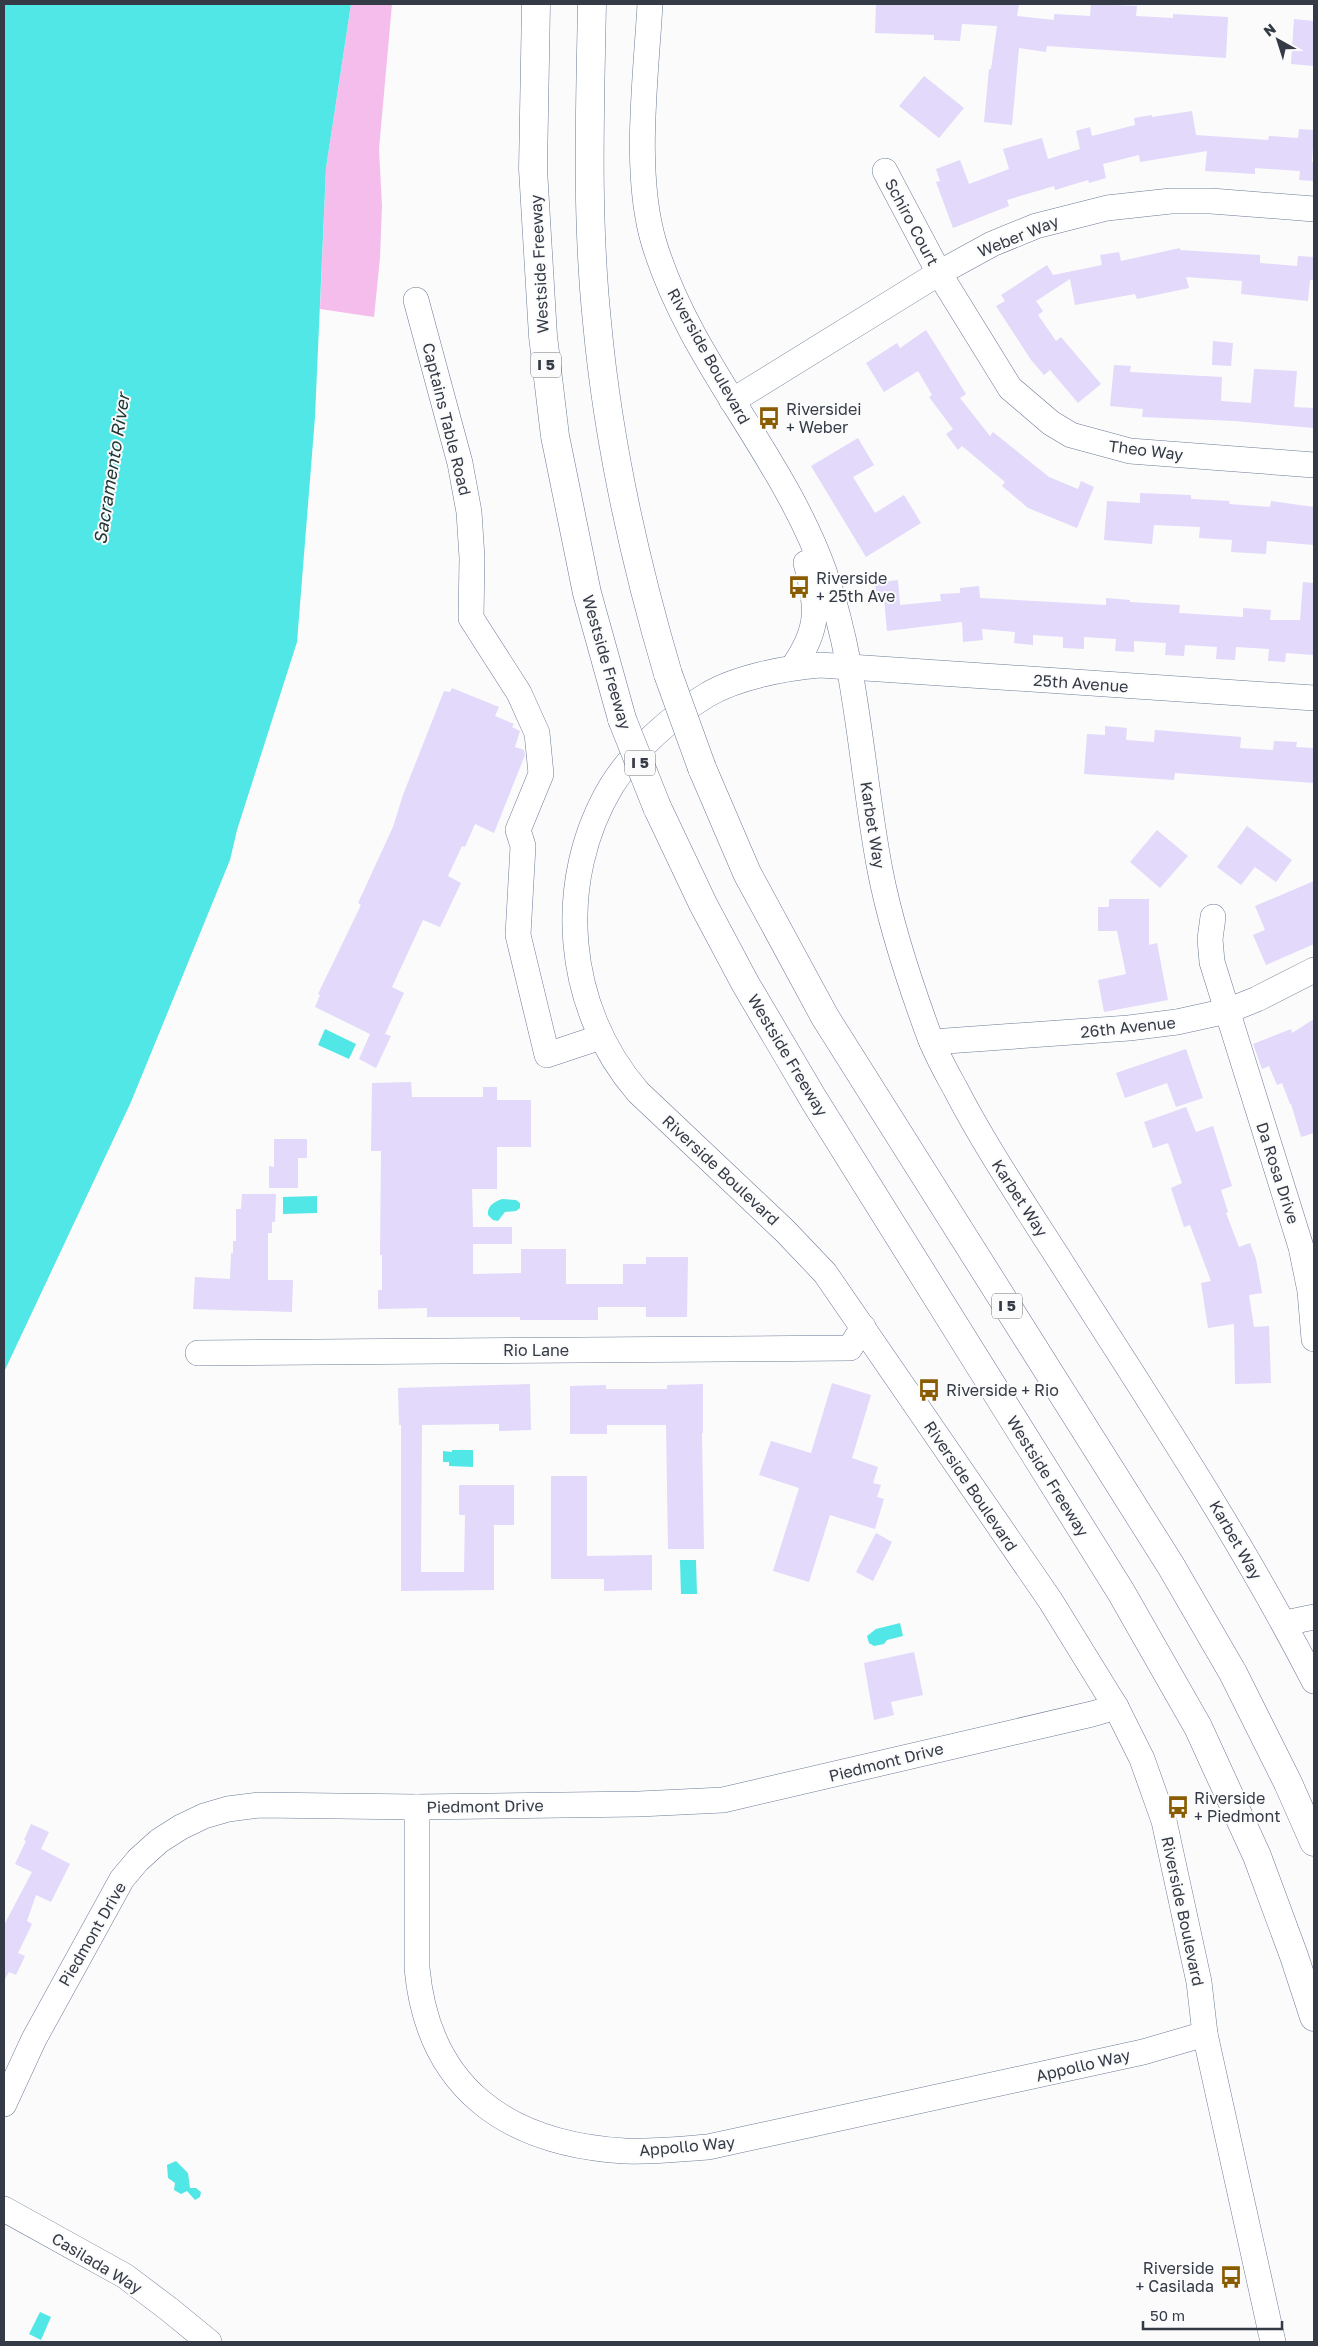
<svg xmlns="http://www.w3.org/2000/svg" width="1318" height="2346" viewBox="0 0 1318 2346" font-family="'Golos Text',sans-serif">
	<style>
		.green { fill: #f4bdeb }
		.water { fill: #51e7e6 }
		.building { fill: #e2d9fb }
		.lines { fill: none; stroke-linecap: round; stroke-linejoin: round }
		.minor-casing { stroke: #6d7b97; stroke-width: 26 }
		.highway-casing { stroke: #6d7b97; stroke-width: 29 }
		.minor { stroke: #fff; stroke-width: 25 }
		.highway { stroke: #fff; stroke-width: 28 }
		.highway-bridge-casing { stroke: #6d7b97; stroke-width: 29; stroke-linecap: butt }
		.highway-bridge { stroke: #fff; stroke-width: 28 }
		.labels { text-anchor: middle; stroke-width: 4; stroke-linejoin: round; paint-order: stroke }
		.shield { fill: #fbfbfb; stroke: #70747c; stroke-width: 1 }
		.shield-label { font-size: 15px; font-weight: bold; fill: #343a46 }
		.street-label { font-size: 16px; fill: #343a46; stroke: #fbfbfb }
		.poi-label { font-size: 16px; fill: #343a46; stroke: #fbfbfb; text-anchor: start }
		.water-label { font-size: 18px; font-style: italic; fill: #213a39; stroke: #fbfbfb }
	</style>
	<rect width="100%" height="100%" fill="#fbfbfb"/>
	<polygon class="green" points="351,4 392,4 379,149 382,206 380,258 374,317 320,309 326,168"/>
	<g class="water">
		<polygon points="4,4 351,4 326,168 315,417 297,642 237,830 230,860 131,1102 4,1372"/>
		<polygon points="325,1029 356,1044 349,1059 318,1045"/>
		<polygon points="317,1196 317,1213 283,1214 283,1197"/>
		<path d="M 502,1199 L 516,1200 L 520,1203 L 520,1208 L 516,1211 L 505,1212 L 498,1221 L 493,1220 L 488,1215 C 487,1206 494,1202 502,1199 Z"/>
		<polygon points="452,1450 473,1450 473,1467 449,1466 449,1462 443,1462 443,1451 452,1452"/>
		<polygon points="680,1560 696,1560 697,1594 681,1594"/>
		<polygon points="900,1623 903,1636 887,1640 884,1644 874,1646 869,1643 867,1636 876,1629"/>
		<polygon points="176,2161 188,2173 190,2188 196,2188 201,2192 200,2197 195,2200 187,2191 181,2194 174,2190 175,2183 168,2178 167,2165"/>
		<polygon points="40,2312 51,2317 41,2340 29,2334"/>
	</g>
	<g class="building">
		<polygon points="876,4 1019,4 1017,16 1054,20 1054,14 1090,16 1091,4 1137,6 1136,16 1173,18 1173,14 1228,17 1226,58 1047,46 1046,52 1019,48 1012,125 984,122 989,69 991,69 997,26 962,24 960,41 934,40 934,35 875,33"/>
		<polygon points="1294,19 1314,21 1314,66 1291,64"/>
		<polygon points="924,76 964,108 939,138 899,106"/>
		<polygon points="1192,111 1196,135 1268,140 1269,136 1298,138 1299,129 1314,130 1312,162 1314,162 1314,181 1299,180 1300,171 1255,168 1255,174 1205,171 1207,151 1140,162 1139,155 1103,164 1106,178 1089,183 1088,180 1055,190 1054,186 1007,200 1009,206 953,228 936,182 940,181 936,169 960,160 969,184 1009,169 1003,149 1042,138 1048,159 1080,149 1076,131 1090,127 1092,136 1135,125 1134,118 1152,115 1152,117"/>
		<polygon points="1180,248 1180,250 1260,255 1260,263 1297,266 1298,256 1314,257 1314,280 1310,280 1308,301 1241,294 1242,281 1186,277 1189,288 1137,299 1135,294 1075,305 1070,279 1036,301 1043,311 1038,315 1056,341 1061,337 1101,384 1078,403 1050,370 1044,375 1031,360 996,306 1005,301 1001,295 1047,265 1053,275 1102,265 1100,255 1119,252 1121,261"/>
		<polygon points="926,330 966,394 960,398 990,436 993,432 1049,477 1078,489 1081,481 1094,487 1077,528 1028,508 1002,486 1005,482 962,446 958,450 946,434 953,429 929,397 932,395 918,371 884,392 866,363 897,343 900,348"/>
		<polygon points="1213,341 1233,343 1231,366 1212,365"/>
		<polygon points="1114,365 1131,366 1130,372 1222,377 1221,401 1251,403 1254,369 1297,371 1294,407 1314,408 1314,428 1234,421 1142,417 1143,409 1110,406"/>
		<polygon points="858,438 874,465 853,477 875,513 904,495 921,523 866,557 811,466"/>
		<polygon points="1140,493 1191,495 1191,499 1230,501 1229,504 1270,507 1271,501 1314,507 1314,545 1267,541 1266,554 1231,552 1232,540 1199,538 1200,527 1154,525 1152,544 1104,540 1107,501 1140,503"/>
		<polygon points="898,580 900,605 941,601 940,594 960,593 960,588 979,586 980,598 1106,605 1106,598 1130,600 1130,602 1180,605 1179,613 1243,617 1243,608 1271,610 1270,620 1300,620 1303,582 1314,583 1314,655 1286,653 1285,662 1268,661 1269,649 1236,647 1235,660 1216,659 1217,647 1185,645 1184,656 1165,655 1166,643 1134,641 1134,652 1115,651 1116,639 1084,637 1084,649 1063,648 1063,637 1033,635 1033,645 1014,643 1015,632 982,629 983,640 963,642 962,622 887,631 884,599 877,600 875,583"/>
		<polygon points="452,688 499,707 495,716 514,724 512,727 520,731 515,747 524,750 525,755 494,833 475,824 465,847 462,846 448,876 461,883 440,927 423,920 392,987 404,993 385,1034 391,1036 376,1068 359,1059 370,1034 315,1007 320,995 318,994 361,905 358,903 393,827 403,795 444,691 450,692"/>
		<polygon points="1105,726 1127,728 1126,740 1154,742 1155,730 1241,737 1240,748 1273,750 1274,741 1297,742 1296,747 1314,748 1314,783 1175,773 1174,780 1084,774 1087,734 1105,735"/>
		<polygon points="1247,826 1292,860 1276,882 1255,867 1241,885 1217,867"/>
		<polygon points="1157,830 1188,856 1160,888 1130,862"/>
		<polygon points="1314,881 1314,944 1266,965 1253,935 1265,930 1255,906"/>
		<polygon points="1109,899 1149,899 1149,945 1157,943 1168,1000 1104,1012 1098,980 1126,974 1117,931 1098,931 1098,907 1109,907"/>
		<polygon points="1314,1019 1314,1133 1301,1137 1291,1104 1290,1104 1282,1083 1277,1085 1269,1066 1262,1069 1253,1044 1291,1029 1292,1033"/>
		<polygon points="1186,1049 1203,1098 1176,1107 1167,1083 1125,1098 1116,1073"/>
		<polygon points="411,1082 412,1097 483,1097 483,1087 497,1087 497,1100 531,1100 531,1147 497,1147 497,1189 472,1189 473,1227 512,1227 512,1244 473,1244 473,1274 521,1273 521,1249 566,1249 566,1284 623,1284 623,1264 646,1264 646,1257 688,1257 687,1317 646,1317 646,1307 598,1307 598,1320 520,1320 520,1317 427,1317 427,1308 378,1309 378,1290 382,1290 382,1255 380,1255 381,1151 371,1151 372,1083"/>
		<polygon points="1186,1107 1196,1132 1213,1126 1232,1186 1221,1190 1228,1212 1226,1213 1239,1247 1250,1243 1256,1259 1262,1293 1249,1295 1254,1327 1269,1326 1271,1383 1235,1384 1234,1324 1208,1328 1201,1283 1211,1281 1190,1225 1184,1227 1171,1188 1182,1183 1168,1143 1153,1148 1144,1122"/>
		<polygon points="274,1139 307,1139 307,1158 298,1158 298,1188 269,1188 269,1166 274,1167"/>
		<polygon points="242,1194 276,1194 275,1222 272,1222 272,1233 268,1233 268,1280 293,1280 292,1312 193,1309 195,1277 230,1279 231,1253 233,1253 233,1241 236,1241 236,1209 241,1209"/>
		<polygon points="832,1383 871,1395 852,1458 878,1467 873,1483 881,1485 877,1497 884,1499 875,1529 830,1515 809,1582 773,1571 799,1488 759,1475 771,1441 811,1453"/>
		<polygon points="530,1384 531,1430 499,1431 499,1424 422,1425 421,1572 464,1572 465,1515 459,1515 459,1485 514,1485 514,1525 494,1525 494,1590 401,1591 401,1425 399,1425 398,1388"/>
		<polygon points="703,1384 703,1433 702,1433 704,1549 668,1549 666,1425 607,1425 607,1434 570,1434 570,1386 606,1385 606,1389 667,1389 667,1385"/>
		<polygon points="551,1476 587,1476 587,1556 652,1555 652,1590 604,1591 604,1579 551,1579"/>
		<polygon points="876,1533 892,1542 873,1581 856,1572"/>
		<polygon points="914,1652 923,1695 891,1702 894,1715 874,1720 864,1663"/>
		<polygon points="31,1824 49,1832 41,1849 70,1864 51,1902 36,1895 27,1921 32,1924 18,1953 25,1956 16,1975 9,1972 4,1981 4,1925 32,1872 15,1864 26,1841 24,1840"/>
	</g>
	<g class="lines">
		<defs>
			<g id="minor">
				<path d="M 650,4 C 646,77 633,173 654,243 C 690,362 782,454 824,571 C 858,666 861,771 880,870 C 891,927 910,984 930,1038 C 937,1055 946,1072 955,1088 C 986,1148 1024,1204 1061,1262 C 1148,1399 1239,1535 1314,1681"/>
				<polyline points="885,171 939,273 1010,388 1051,423 1071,435 1130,451 1314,465"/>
				<polyline points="416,300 460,463 469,512 472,558 471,618 519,693 537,733 541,774 518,830 523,846 518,935 547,1055 601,1037"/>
				<polyline points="732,401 939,273 992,244 1036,226 1107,208 1171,201 1211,201 1314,209"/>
				<path d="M 793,667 C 820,628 818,607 806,563"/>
				<polyline points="1213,917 1210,939 1212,962 1301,1247 1310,1291 1314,1339"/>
				<polyline points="932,1042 1129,1028 1177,1022 1227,1011 1257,999 1314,970"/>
				<polyline points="198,1353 850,1348 863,1327"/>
				<polyline points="1285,1623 1314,1617"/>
				<path d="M 417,1807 L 417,1968 C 428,2089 508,2144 625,2151 C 653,2152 680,2149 708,2147 L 1143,2052 L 1205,2034"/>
				<polyline points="4,2104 34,2039 122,1879 138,1860 159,1841 181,1827 204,1816 228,1809 259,1805 417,1807 639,1804 723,1800 1092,1714 1116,1707"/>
				<polyline points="4,2209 125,2276 170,2310 209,2342"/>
				<path d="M 1273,2342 L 1205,2034 L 1199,1982 L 1164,1821 L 1142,1759 L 1116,1707 L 1050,1600 L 825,1273 L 785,1231 L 638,1092 C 565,1008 554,881 612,785 C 635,749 671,717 707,695 C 737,677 785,668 820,665 L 1314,698"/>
			</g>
			<g id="highway">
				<polyline points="536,4 533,169 543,336 555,436 587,593 622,719"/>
				<path d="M 592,4 C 590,110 586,216 597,322 C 608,442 634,559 668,674"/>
				<polyline points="702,768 747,873 825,1017 1171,1566 1233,1673 1288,1783 1314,1842"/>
				<polyline points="657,807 703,904 745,983 814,1100 1121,1592 1198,1727 1257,1856 1294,1956 1314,2017"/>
			</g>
		</defs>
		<use href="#minor" class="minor-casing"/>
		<use href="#highway" class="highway-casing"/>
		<use href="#minor" class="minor"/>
		<use href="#highway" class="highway"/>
		<defs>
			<g id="highway-bridge">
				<polyline points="668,674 702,768"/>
				<polyline points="622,719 657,807"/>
			</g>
		</defs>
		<use href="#highway-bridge" class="highway-bridge-casing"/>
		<use href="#highway-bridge" class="highway-bridge"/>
	</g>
	<defs>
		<symbol id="bus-bare" viewBox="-9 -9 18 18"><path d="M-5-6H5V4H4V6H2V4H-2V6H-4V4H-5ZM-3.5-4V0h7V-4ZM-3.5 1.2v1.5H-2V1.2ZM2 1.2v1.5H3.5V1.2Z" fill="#895c00" stroke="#fbfbfb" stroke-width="2.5" paint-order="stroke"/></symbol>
	</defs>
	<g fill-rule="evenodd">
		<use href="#bus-bare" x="753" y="402" width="32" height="32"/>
		<use href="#bus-bare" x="783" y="571" width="32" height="32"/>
		<use href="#bus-bare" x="913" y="1374" width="32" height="32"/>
		<use href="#bus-bare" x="1162" y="1791" width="32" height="32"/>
		<use href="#bus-bare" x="1215" y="2261" width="32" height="32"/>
	</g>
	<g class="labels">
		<g class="shield">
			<rect x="531" y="352.5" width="30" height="25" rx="4"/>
			<rect x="625" y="750.5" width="30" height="25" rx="4"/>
			<rect x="992" y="1293.5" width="30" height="25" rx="4"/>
		</g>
		<g class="shield-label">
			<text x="546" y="370">I 5</text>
			<text x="640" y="768">I 5</text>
			<text x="1007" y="1311">I 5</text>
		</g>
		<g class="street-label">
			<text transform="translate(912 222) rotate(62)" y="6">Schiro Court</text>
			<text transform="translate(1018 236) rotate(-22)" y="6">Weber Way</text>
			<text transform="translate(539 264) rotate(-93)" y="6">Westside Freeway</text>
			<text transform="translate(709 356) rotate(61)" y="6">Riverside Boulevard</text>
			<text transform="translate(447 419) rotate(76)" y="6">Captains Table Road</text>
			<text transform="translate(1146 450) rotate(7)" y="6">Theo Way</text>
			<text transform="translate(607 662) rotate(74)" y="6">Westside Freeway</text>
			<text transform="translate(1081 683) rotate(4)" y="6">25th Avenue</text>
			<text transform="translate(873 825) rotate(81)" y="6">Karbet Way</text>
			<text transform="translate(1128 1027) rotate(-6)" y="6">26th Avenue</text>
			<text transform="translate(788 1055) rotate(59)" y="6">Westside Freeway</text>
			<text transform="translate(721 1170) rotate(43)" y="6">Riverside Boulevard</text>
			<text transform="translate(1278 1173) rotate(72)" y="6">Da Rosa Drive</text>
			<text transform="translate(1020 1198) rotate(57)" y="6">Karbet Way</text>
			<text x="536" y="1356">Rio Lane</text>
			<text transform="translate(1048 1476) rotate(58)" y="6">Westside Freeway</text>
			<text transform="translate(971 1486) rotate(56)" y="6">Riverside Boulevard</text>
			<text transform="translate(1236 1540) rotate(60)" y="6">Karbet Way</text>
			<text transform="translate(886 1762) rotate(-14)" y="6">Piedmont Drive</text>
			<text transform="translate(485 1806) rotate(-1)" y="6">Piedmont Drive</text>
			<text transform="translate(1183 1911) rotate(78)" y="6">Riverside Boulevard</text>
			<text transform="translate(92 1934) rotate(-60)" y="6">Piedmont Drive</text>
			<text transform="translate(1083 2065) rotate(-13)" y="6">Appollo Way</text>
			<text transform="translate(687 2146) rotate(-5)" y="6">Appollo Way</text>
			<text transform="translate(97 2263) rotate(31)" y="6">Casilada Way</text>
		</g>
		<g class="poi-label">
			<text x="786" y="415">Riversidei<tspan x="786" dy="18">+ Weber</tspan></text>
			<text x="816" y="584">Riverside<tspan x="816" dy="18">+ 25th Ave</tspan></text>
			<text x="946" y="1396">Riverside + Rio</text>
			<text x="1194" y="1804">Riverside<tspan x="1194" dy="18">+ Piedmont</tspan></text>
			<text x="1214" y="2274" text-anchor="end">Riverside<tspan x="1214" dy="18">+ Casilada</tspan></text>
		</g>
		<g class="water-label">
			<text transform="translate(112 469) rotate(-81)" y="6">Sacramento River</text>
		</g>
	</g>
	<rect width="1318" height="2346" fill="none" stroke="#343a46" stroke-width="10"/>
	<g transform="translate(1278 40) rotate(321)" stroke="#fbfbfb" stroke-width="4" paint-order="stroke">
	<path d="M0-4L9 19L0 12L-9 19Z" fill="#343a46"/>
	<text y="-8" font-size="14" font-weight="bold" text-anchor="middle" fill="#343a46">N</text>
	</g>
	<path d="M1143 2321v8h139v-8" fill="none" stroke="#343a46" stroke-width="2.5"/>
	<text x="1150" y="2321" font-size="15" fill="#343a46" stroke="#fbfbfb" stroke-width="4" paint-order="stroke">50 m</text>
</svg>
